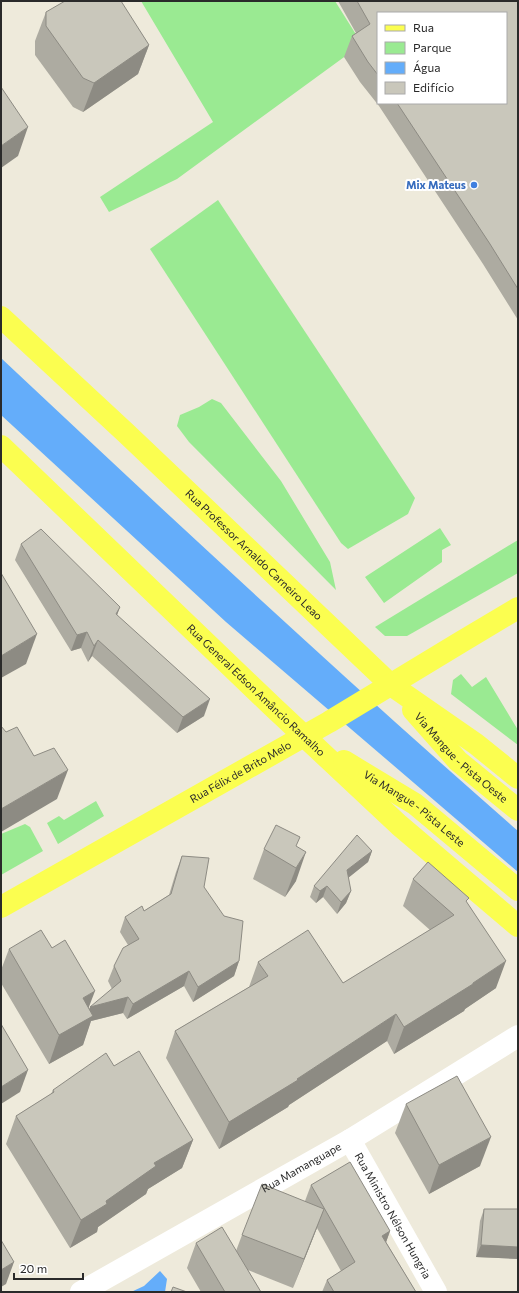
<svg xmlns="http://www.w3.org/2000/svg" width="519" height="1293" viewBox="0 0 519 1293" font-family="Commissioner,sans-serif">
	<style>
		.green { fill: #9aea92 }
		.water { fill: #64adfa }
		.lines { fill: none; stroke-linecap: round; stroke-linejoin: round }
		.minor { stroke: #fff; stroke-width: 22 }
		.major { stroke: #fbfe50; stroke-width: 22 }
		.wall { fill: #adaba1; fill-rule: evenodd }
		.shaded-wall { fill: #8d8b83 }
		.building { fill: #c9c7bb; stroke: #8d8b83 }
		.shop-dot { fill: #3f7fe0; stroke: #fff; stroke-width: 1.5 }
		.labels { text-anchor: middle; stroke-width: 4; stroke-linejoin: round; paint-order: stroke }
		.shop-label { font-size: 11px; font-weight: bold; fill: #366cbe; stroke: #fff; text-anchor: end }
		.street-label { font-size: 11px; fill: #2a2a2a; stroke: #fff }
	</style>
	<rect width="100%" height="100%" fill="#eeeadb"/>
	<g class="green">
		<polygon points="141,1 335,1 362,44 177,179 109,212 100,197 213,122"/>
		<polygon points="218,200 415,498 408,514 348,549 341,543 150,249"/>
		<polygon points="212,399 221,403 281,481 330,562 336,590 189,442 177,426 180,415 199,407"/>
		<polygon points="440,528 451,545 442,550 442,562 384,603 365,577"/>
		<polygon points="518,540 518,573 407,636 385,636 375,627"/>
		<polygon points="461,674 472,687 486,677 518,730 518,745 451,694 453,680"/>
		<polygon points="96,801 104,816 58,844 47,823 59,816 64,820"/>
		<polygon points="25,824 30,827 43,851 1,875 1,834"/>
	</g>
	<g class="water">
		<path d="M 1,358 C 171,518 342,677 518,831 L 518,872 L 226,622 L 1,415 Z"/>
		<polygon points="160,1271 167,1279 165,1292 131,1292 144,1286"/>
	</g>
	<g class="lines">
		<g class="minor">
			<path id="s1" d="M 350,1140 L 436,1292"/>
			<path id="s2" d="M 81,1292 L 350,1140 L 518,1036"/>
		</g>
		<g class="major">
			<path id="s3" d="M 1,317 L 127,434 L 391,685 L 476,744 L 518,778"/>
			<path id="s4" d="M 1,446 L 272,706 L 399,825 L 518,926"/>
			<path id="s5" d="M 413,710 L 458,761 L 518,810"/>
			<path id="s6" d="M 344,761 L 415,804 L 518,890"/>
			<path id="s7" d="M 1,907 L 329,722 L 461,642 L 518,608"/>
		</g>
	</g>
	<g class="wall">
		<path d="M 338,1 L 518,1 L 518,320 L 483,264 L 379,106 L 360,82 L 344,57 L 352,36 L 356,33 ZM 378,13 L 506,103 L 378,103 Z"/>
		<polygon points="46,12 149,45 138,74 83,112 73,107 35,55 35,41"/>
		<polygon points="21,544 120,607 117,615 204,716 177,733 92,656 88,662 81,648 71,651 15,560"/>
		<polygon points="296,846 296,881 285,897 253,879 264,849"/>
		<polygon points="372,851 368,862 348,878 351,891 346,903 337,914 323,897 316,903 310,897 314,886"/>
		<polygon points="182,856 204,887 239,961 234,976 193,1002 184,986 127,1019 123,1013 91,1021 83,1045 49,1064 1,983 1,970 9,949 52,948 89,1009 112,989 108,981 114,966 128,945 120,932 125,917 144,911 169,895 176,872"/>
		<polygon points="413,879 467,903 496,988 465,1009 464,1011 394,1054 387,1041 289,1105 288,1107 219,1149 166,1058 175,1031 249,987 258,962 343,983 430,930 403,906"/>
		<polygon points="114,1066 193,1140 182,1168 148,1189 146,1194 98,1227 97,1232 70,1248 6,1144 16,1116 51,1094 53,1090"/>
		<polygon points="406,1104 480,1166 429,1194 395,1133"/>
		<polygon points="311,1185 390,1231 386,1242 416,1292 322,1292 327,1280 341,1271 317,1228 293,1288 248,1270 261,1292 201,1292 187,1268 196,1243 236,1251 242,1235 305,1201"/>
		<polygon points="484,1209 518,1209 518,1259 476,1257 480,1221"/>
	</g>
	<g class="shaded-wall">
		<polygon points="149,45 138,74 83,112 94,83"/>
		<polygon points="28,127 18,156 1,168 1,146"/>
		<polygon points="120,607 114,623 116,614"/>
		<polygon points="87,632 81,648 71,651 77,635"/>
		<polygon points="37,634 26,664 1,678 1,656"/>
		<polygon points="98,640 92,656 88,662 94,646"/>
		<polygon points="210,699 204,716 177,733 183,717"/>
		<polygon points="68,770 57,799 1,832 1,809"/>
		<polygon points="372,851 368,862 343,882 347,870"/>
		<polygon points="306,852 296,881 285,897 296,868"/>
		<polygon points="327,886 323,897 316,903 320,891"/>
		<polygon points="351,891 346,903 337,914 341,902"/>
		<polygon points="239,961 234,976 193,1002 198,987"/>
		<polygon points="506,961 496,988 465,1009 464,1011 394,1054 404,1027 473,983"/>
		<polygon points="189,971 184,986 127,1019 133,1004"/>
		<polygon points="95,991 84,1020 83,998"/>
		<polygon points="128,997 123,1013 91,1021 83,1045 49,1064 59,1035 85,1020 90,1007"/>
		<polygon points="396,1014 387,1041 289,1105 288,1107 219,1149 229,1122 297,1079"/>
		<polygon points="28,1070 20,1092 1,1104 1,1087"/>
		<polygon points="491,1137 480,1166 429,1194 439,1165"/>
		<polygon points="193,1140 182,1168 148,1189 146,1194 98,1227 97,1232 70,1248 81,1220 154,1163"/>
		<polygon points="324,1209 313,1238 293,1288 304,1259"/>
		<polygon points="390,1231 383,1251 382,1236"/>
		<polygon points="481,1245 518,1247 518,1259 476,1257"/>
		<polygon points="14,1262 6,1284 1,1287 1,1270"/>
	</g>
	<g class="building">
		<polygon points="65,1 121,1 149,45 94,83 83,78 46,26 46,12"/>
		<polygon points="357,1 518,1 518,289 490,244 397,103 506,103 506,13 378,13 378,75 368,62 352,36 370,24"/>
		<polygon points="1,87 28,127 1,146"/>
		<polygon points="41,529 120,607 116,614 210,699 183,717 98,640 94,646 87,632 77,635 21,544"/>
		<polygon points="1,573 37,634 1,656"/>
		<polygon points="1,726 6,732 17,727 34,756 54,748 68,770 1,809"/>
		<polygon points="276,825 300,837 296,846 306,852 296,868 264,849"/>
		<polygon points="357,835 372,851 347,870 351,891 341,902 327,886 320,891 314,886"/>
		<polygon points="182,856 209,858 204,887 224,916 243,921 239,961 198,987 189,971 133,1004 128,997 90,1007 121,981 114,966 123,948 139,939 125,917 142,906 144,911 171,894"/>
		<polygon points="428,862 469,898 466,901 506,961 473,983 473,984 404,1027 396,1014 297,1079 298,1080 229,1122 175,1031 268,976 258,962 308,930 343,983 454,915 413,879"/>
		<polygon points="41,930 52,948 65,940 95,991 83,998 93,1016 59,1035 9,949"/>
		<polygon points="1,1024 28,1070 1,1087"/>
		<polygon points="139,1051 193,1140 154,1163 156,1166 106,1201 107,1204 81,1220 16,1116 54,1092 53,1090 106,1053 114,1066"/>
		<polygon points="457,1076 491,1137 439,1165 406,1104"/>
		<polygon points="350,1162 390,1231 382,1236 416,1292 334,1292 327,1280 355,1262 311,1185"/>
		<polygon points="262,1184 324,1209 304,1259 242,1235"/>
		<polygon points="484,1209 518,1209 518,1247 481,1245"/>
		<polygon points="222,1227 261,1292 225,1292 196,1243"/>
		<polygon points="1,1240 14,1262 1,1270"/>
		<polygon points="173,1287 187,1292 171,1292"/>
	</g>
	<circle class="shop-dot" cx="474" cy="185" r="4"/>
	<g class="labels">
		<g class="shop-label">
			<text x="466" y="189">Mix Mateus</text>
		</g>
		<g class="street-label">
			<text dy="4" stroke="none"><textPath href="#s3" startOffset="347">Rua Professor Arnaldo Carneiro Leao</textPath></text>
			<text dy="4" stroke="none"><textPath href="#s4" startOffset="353">Rua General Edson Amâncio Ramalho</textPath></text>
			<text dy="4" stroke="none"><textPath href="#s5" startOffset="68">Via Mangue - Pista Oeste</textPath></text>
			<text dy="4" stroke="none"><textPath href="#s7" startOffset="275">Rua Félix de Brito Melo</textPath></text>
			<text dy="4" stroke="none"><textPath href="#s6" startOffset="85">Via Mangue - Pista Leste</textPath></text>
			<text dy="4" stroke="none"><textPath href="#s2" startOffset="253">Rua Mamanguape</textPath></text>
			<text dy="4" stroke="none"><textPath href="#s1" startOffset="87">Rua Ministro Nélson Hungria</textPath></text>
		</g>
	</g>
	<rect width="519" height="1293" fill="none" stroke="#2a2a2a" stroke-width="4"/>
	<rect x="377" y="12" width="130" height="92" fill="#ffffff" stroke="#aaaaaa"/>
	<rect x="385" y="25" width="20" height="6" fill="#fbfe50" stroke="#aaaaaa"/>
	<text x="413" y="32" font-size="12" fill="#2a2a2a">Rua</text>
	<rect x="385" y="42" width="20" height="12" fill="#9aea92" stroke="#aaaaaa"/>
	<text x="413" y="52" font-size="12" fill="#2a2a2a">Parque</text>
	<rect x="385" y="62" width="20" height="12" fill="#64adfa" stroke="#aaaaaa"/>
	<text x="413" y="72" font-size="12" fill="#2a2a2a">Água</text>
	<rect x="385" y="82" width="20" height="12" fill="#c9c7bb" stroke="#aaaaaa"/>
	<text x="413" y="92" font-size="12" fill="#2a2a2a">Edifício</text>
	<path d="M14 1273v6h69v-6" fill="none" stroke="#2a2a2a" stroke-width="2"/>
	<text x="20" y="1273" font-size="12" fill="#2a2a2a" stroke="#ffffff" stroke-width="3" paint-order="stroke">20 m</text>
</svg>
